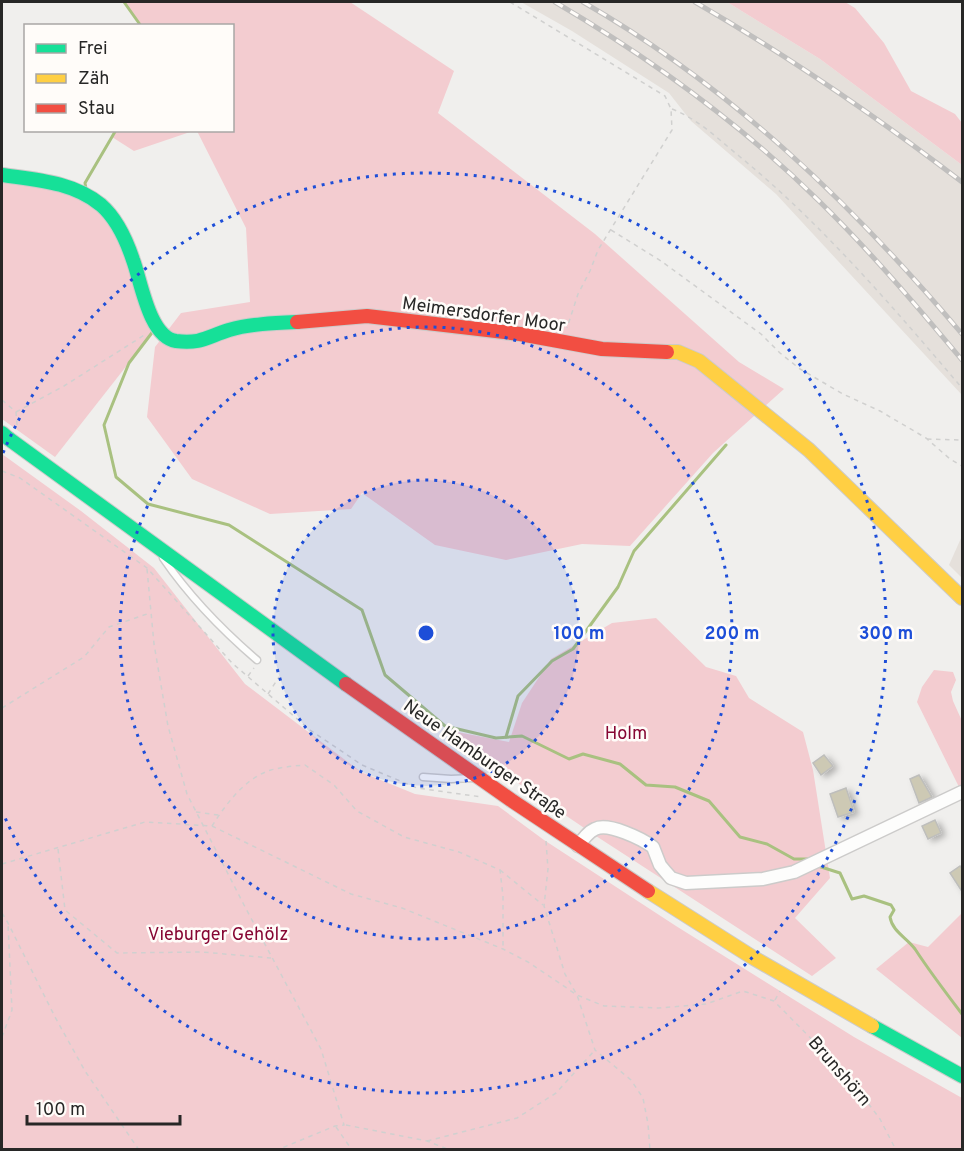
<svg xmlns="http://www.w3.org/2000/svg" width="964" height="1151" viewBox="0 0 964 1151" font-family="Overpass,sans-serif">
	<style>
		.built { fill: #e5e0db }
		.green { fill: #f3ccd0 }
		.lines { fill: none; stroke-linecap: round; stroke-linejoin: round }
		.stream { stroke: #a9c180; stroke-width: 3 }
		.building { fill: #cdc9b4; stroke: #bebebc; stroke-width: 1.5; filter: url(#shadow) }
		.lane-casing { stroke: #cccbca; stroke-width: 9 }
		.street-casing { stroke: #cccbca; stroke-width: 15 }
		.fast-casing { stroke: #cccbca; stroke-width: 16 }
		.slow-casing { stroke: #cccbca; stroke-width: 16 }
		.jam-casing { stroke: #cccbca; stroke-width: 16 }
		.path { stroke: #d0d0cf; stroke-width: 1.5; stroke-dasharray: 4.5 4.5; stroke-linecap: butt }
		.lane { stroke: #fdfdfc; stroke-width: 6 }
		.street { stroke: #fdfdfc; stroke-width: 12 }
		.fast { stroke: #16e098; stroke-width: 14 }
		.slow { stroke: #ffcf43; stroke-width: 14 }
		.jam { stroke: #f24e42; stroke-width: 14 }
		.rail-casing { stroke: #c0bfbe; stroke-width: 5 }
		.rail { stroke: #fffcf9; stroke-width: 3; stroke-dasharray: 9; stroke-linecap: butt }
		.ring { fill: none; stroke: #1d4ed8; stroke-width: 3; stroke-dasharray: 3 6 }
		.labels { text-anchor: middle; stroke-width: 5; stroke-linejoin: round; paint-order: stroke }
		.street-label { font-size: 18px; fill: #272726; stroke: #fffcf9 }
		.park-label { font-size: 18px; fill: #860633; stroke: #fffcf9 }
		.centre { fill: #1d4ed8; stroke: #fffcf9; stroke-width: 3 }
		.ring-label { font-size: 18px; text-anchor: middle; font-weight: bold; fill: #1d4ed8; stroke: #fffcf9; stroke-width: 5; stroke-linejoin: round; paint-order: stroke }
	</style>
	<defs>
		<filter id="shadow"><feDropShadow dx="4.5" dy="2.5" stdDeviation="3" flood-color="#0004"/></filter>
	</defs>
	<rect width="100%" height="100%" fill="#f0efed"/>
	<g class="built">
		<polygon points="521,2 727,2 820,59 962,165 962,395 776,194 691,121 669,93 572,31"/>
		<polygon points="962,536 962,578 949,565"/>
	</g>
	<g class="green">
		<polygon points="124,2 350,2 454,71 438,113 595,234 739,362 784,389 713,453 630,546 582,544 506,560 435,545 362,493 351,509 270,514 192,479 147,417 155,347 181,313 250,302 246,228 197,131 232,130 232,26 141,25"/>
		<polygon points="727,2 845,2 855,8 884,43 911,91 955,114 962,123 962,165 820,59"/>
		<polygon points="116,131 116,130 193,131 134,151 112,137"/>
		<polygon points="2,175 14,176 103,207 157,327 55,457 2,419"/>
		<polygon points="2,454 81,511 154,568 245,684 361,772 415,794 498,806 544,840 676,926 854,1037 962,1098 962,1149 2,1149"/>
		<polygon points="656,618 706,667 736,676 749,698 803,732 813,770 830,878 795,918 836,958 812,976 596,836 443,732 457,732 509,742 522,703 551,659 612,623"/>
		<polygon points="934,670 953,672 956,680 951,692 953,701 962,721 962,785 959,787 917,702 922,687"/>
		<polygon points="962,913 962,1038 876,969 909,942 928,947"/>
	</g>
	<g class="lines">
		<g class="stream">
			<polyline points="124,2 141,26"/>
			<polyline points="86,189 85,183 116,130"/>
			<polyline points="154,330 129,363 104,425 116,477 148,504 229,525 362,610 385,675 445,726 496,738 522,736 569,759 583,754 620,764 646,785 675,787 709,801 740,837 767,844 794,859 809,859"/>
			<polyline points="506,737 518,696 552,661 573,649 618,587 634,551 726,445"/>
			<path d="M 818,866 L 840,873 L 852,899 L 864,896 L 891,905 L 894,910 L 890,917 C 892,931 907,938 915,949 C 930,972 946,993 962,1014"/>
		</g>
	</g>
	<g class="building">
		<polygon points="824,755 833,766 821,775 813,763"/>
		<polygon points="919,775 932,797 919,803 910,779"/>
		<polygon points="846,788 854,812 838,817 830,794"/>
		<polygon points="935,820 941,833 928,839 922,826"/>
		<polygon points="960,866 963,870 963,893 950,873"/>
	</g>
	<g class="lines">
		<defs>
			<g id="lane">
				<path d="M 163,558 C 189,596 222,630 257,660"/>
				<polyline points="423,777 451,779 473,778"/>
			</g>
			<path id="street" d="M 578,846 C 583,839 588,832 595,829 C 608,822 642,839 653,847 L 660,865 L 665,871 L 671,878 L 686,883 L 763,879 L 794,872 L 962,792"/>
			<g id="fast">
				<path d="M 2,175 C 37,180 73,182 101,205 C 116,218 127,242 133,260 C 141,281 149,337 176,341 C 201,344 207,337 229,330 C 250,324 274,323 297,322"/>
				<polyline points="2,433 9,439"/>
				<polyline points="9,439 346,684"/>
				<polyline points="872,1026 962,1076"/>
			</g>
			<g id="slow">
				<polyline points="667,352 678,352 699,361 809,450 962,598"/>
				<polyline points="648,891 752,957 872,1026"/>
			</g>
			<g id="jam">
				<polyline points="297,322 367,316 520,334 602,349 667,352"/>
				<polyline points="346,684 511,800 648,891"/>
			</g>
		</defs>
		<use href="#lane" class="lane-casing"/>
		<use href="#street" class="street-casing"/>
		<use href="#fast" class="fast-casing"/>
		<use href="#slow" class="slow-casing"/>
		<use href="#jam" class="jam-casing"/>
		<g class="path">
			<polyline points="510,2 665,96 671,109 672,130 598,250 590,271 578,294 567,328"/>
			<path d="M 672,109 C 698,119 717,138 739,156 C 822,224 893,307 962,388"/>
			<polyline points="611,230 661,261 761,334 780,353 800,369 843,394 880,411 926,438 950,459 962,466"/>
			<polyline points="2,400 16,412 17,425"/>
			<polyline points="16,412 64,386 146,334"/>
			<polyline points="927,439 962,440"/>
			<polyline points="2,471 20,478 147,568 232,663 310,730 362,765 417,788 482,797"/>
			<polyline points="147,569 154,644 168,726 187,794 244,905 321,1049 344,1125 335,1126 277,1150"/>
			<polyline points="248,676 254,668"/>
			<polyline points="268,694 279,677"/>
			<polyline points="2,708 84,657 109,627 150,613"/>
			<polyline points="196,812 218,815"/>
			<path d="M 212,826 C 226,804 245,778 271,770 C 282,767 294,766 305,765 L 334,785 L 357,811 L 404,837 L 459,852 L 500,870 L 503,896 L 503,948"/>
			<polyline points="546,841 548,869 544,906 565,974 577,995 595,1050 631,1080 643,1098 648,1124 650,1150"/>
			<polyline points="58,849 65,910 117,953 202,952 271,958"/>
			<polyline points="2,864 145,822 212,826 351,894 402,908 503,949 528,962 577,995 604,1006 659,1008 706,1004 743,991 774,1001 846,1074 880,1119 896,1150"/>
			<polyline points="500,870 543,905"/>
			<polyline points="2,913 8,923 55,1017 85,1071 139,1150"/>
			<polyline points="775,1000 780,991"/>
			<polyline points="2,1037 12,1010 8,924"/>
			<polyline points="346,1125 427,1141 450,1150"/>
			<polyline points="336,1127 352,1150"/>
			<polyline points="427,1141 517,1118 556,1093 595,1050"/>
		</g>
		<use href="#lane" class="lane"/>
		<use href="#street" class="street"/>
		<use href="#fast" class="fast"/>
		<use href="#slow" class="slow"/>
		<use href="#jam" class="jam"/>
		<defs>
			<g id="rail">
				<path d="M 555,2 C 650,58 741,124 819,201 C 870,251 916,305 962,360"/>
				<path d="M 583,2 C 731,87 853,205 962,334"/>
				<path d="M 695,2 C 788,56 877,117 962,182"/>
			</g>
		</defs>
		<use href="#rail" class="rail-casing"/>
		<use href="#rail" class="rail"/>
	</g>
	<circle cx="426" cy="633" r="153" fill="#1d4ed8" fill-opacity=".12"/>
	<g class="ring">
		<circle cx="426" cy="633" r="153"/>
		<circle cx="426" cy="633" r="306"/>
		<path d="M3 453A460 460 0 1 1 3 813"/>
	</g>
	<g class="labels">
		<g class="street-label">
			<text transform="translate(484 314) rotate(8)" y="6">Meimersdorfer Moor</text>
			<text transform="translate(485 759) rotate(35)" y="6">Neue Hamburger Straße</text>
			<text transform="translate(840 1071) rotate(49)" y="6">Brunshörn</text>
		</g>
		<g class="park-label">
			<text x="626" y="739">Holm</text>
			<text x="218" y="940">Vieburger Gehölz</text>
		</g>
	</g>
	<circle cx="426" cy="633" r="9" class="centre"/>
	<g class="ring-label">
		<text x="579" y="639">100 m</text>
		<text x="732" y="639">200 m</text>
		<text x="886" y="639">300 m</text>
	</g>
	<rect width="964" height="1151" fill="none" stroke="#272726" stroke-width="6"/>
	<rect x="24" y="24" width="210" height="108" fill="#fffcf9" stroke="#a9a7a5" stroke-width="1.5"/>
	<rect x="36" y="44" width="30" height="9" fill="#16e098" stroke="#a9a7a5" stroke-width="1.5"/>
	<text x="78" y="54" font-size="18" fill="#272726">Frei</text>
	<rect x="36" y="74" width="30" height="9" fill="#ffcf43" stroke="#a9a7a5" stroke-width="1.5"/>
	<text x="78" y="84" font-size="18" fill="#272726">Zäh</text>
	<rect x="36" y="104" width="30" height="9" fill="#f24e42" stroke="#a9a7a5" stroke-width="1.5"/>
	<text x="78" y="114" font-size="18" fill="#272726">Stau</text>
	<path d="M27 1115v9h153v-9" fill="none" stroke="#272726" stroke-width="3"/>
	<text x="36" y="1115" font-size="18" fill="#272726" stroke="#fffcf9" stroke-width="4.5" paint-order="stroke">100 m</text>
</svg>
